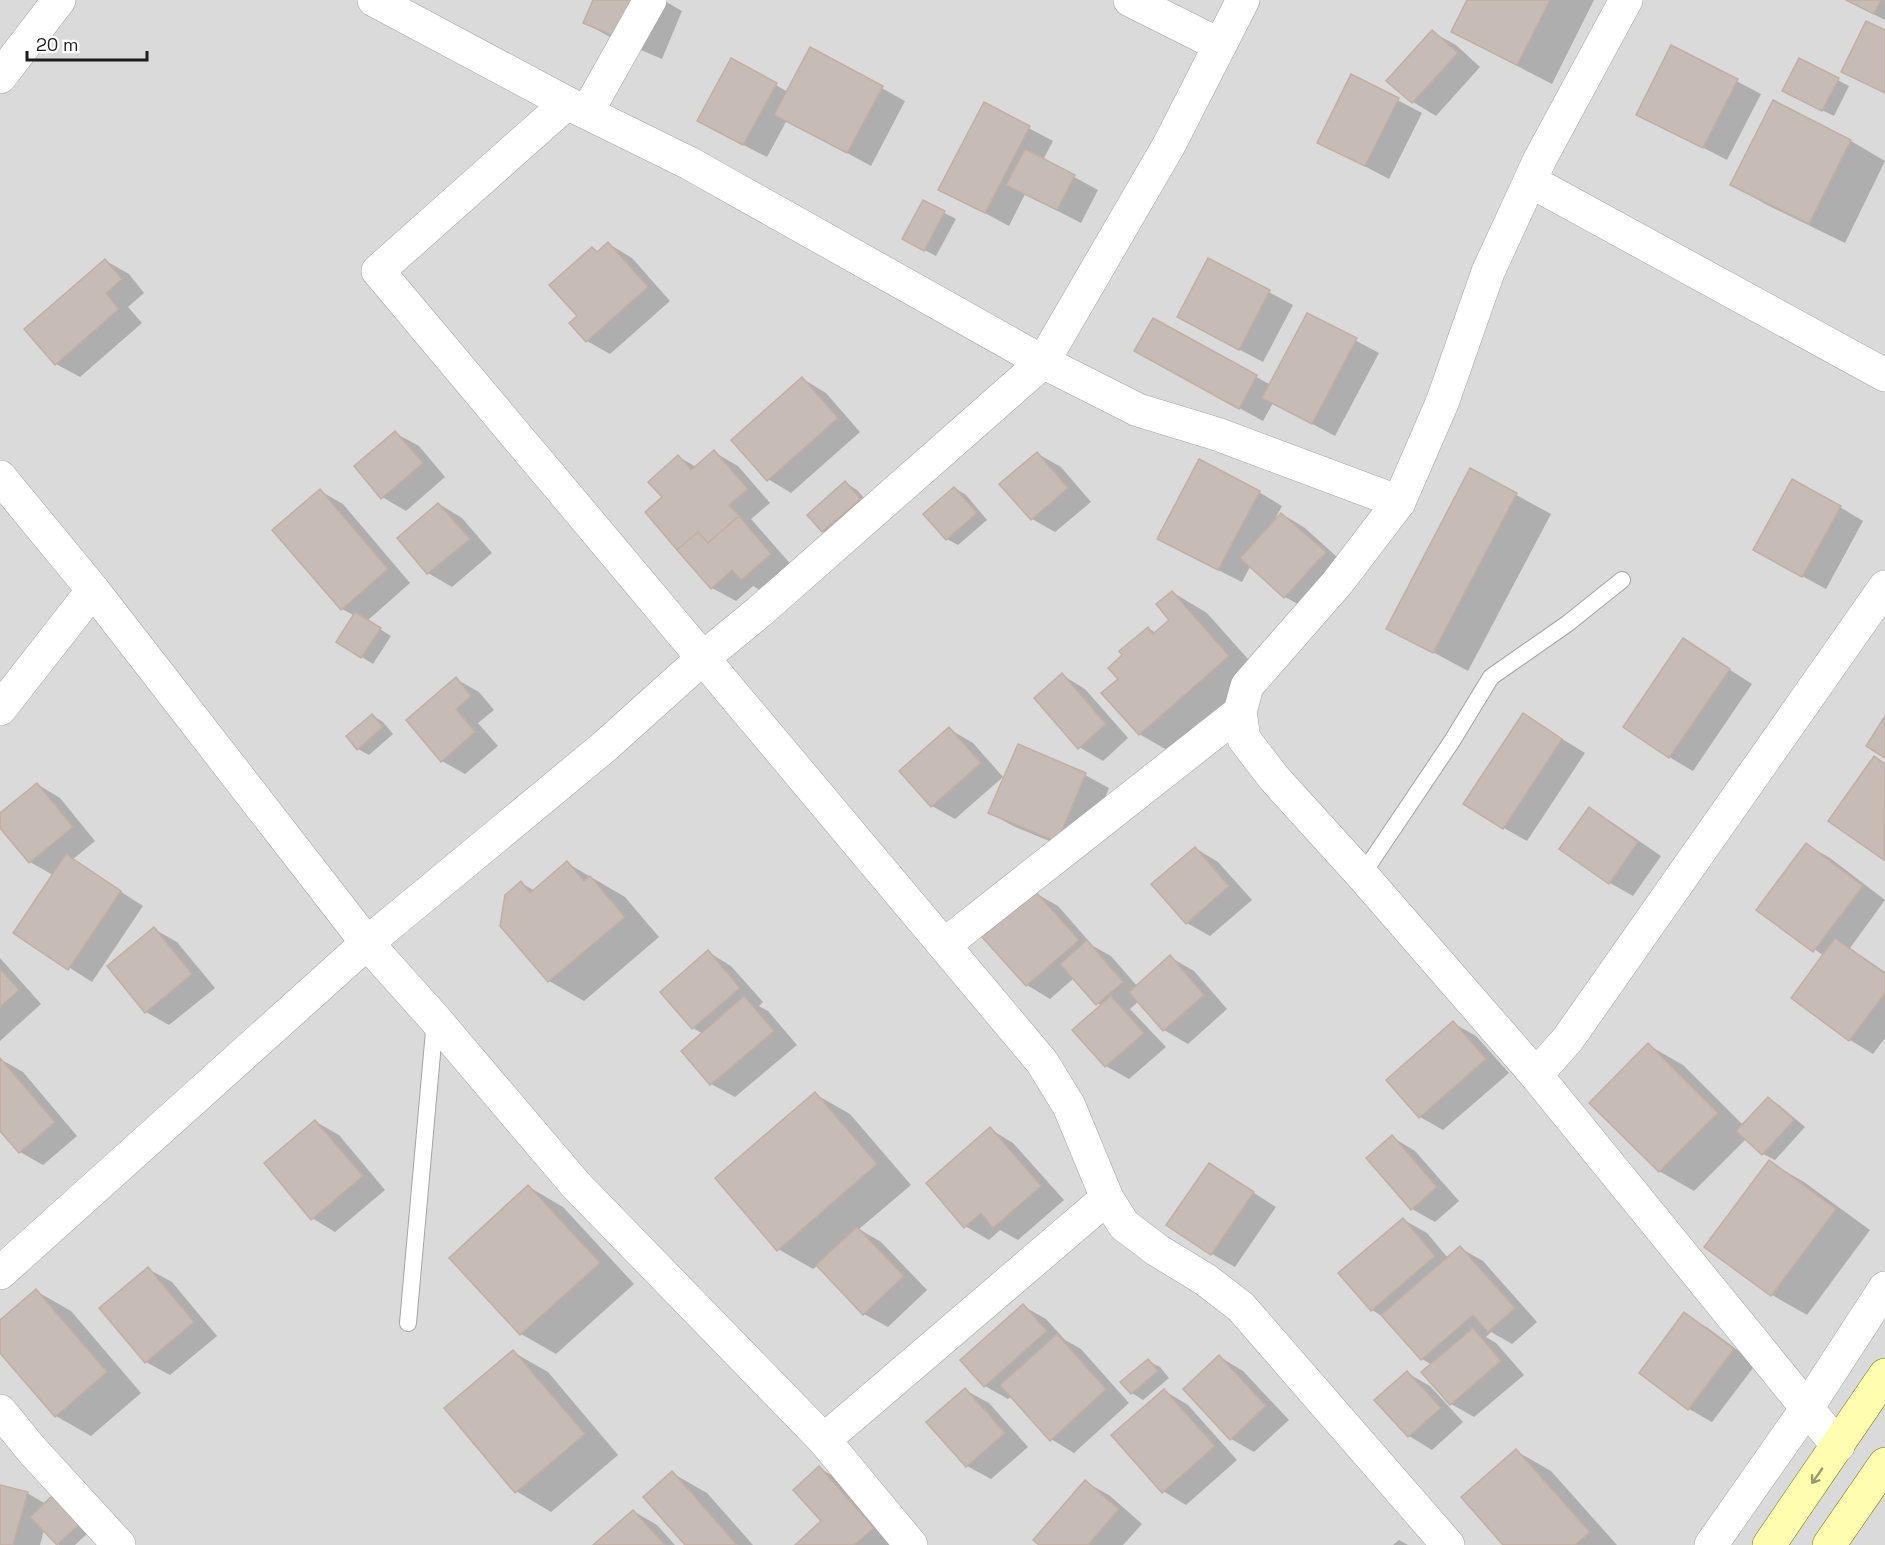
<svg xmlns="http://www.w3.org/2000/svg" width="1885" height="1545" viewBox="0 0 1885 1545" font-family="'Space Grotesk',sans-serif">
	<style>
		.residential { fill: #dbdada }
		.shadow { fill: #0003 }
		.building { fill: #c7bbb5; stroke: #c2afa3; stroke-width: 1.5 }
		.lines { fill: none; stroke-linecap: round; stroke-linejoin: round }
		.lane-casing { stroke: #a4a4a4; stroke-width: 18 }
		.street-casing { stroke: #a4a4a4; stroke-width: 34 }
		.secondary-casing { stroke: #737800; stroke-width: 34 }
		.lane { stroke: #fff; stroke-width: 16 }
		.street { stroke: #fff; stroke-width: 33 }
		.secondary { stroke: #fffeb0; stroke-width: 33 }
		.oneway { stroke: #99996e }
	</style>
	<rect width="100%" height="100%" fill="#efeae2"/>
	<rect class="residential" x="0" y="0" width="1885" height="1545"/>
	<g class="shadow">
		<polygon points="594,0 663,0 682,11 662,59 608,36 585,23"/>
		<polygon points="1469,0 1594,0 1552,84 1488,51 1453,31"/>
		<polygon points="1845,0 1885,0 1885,20"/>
		<polygon points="1432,32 1456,45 1480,67 1436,116 1413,102 1389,81"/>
		<polygon points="1672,47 1761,94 1727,160 1638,114"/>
		<polygon points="811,49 905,101 871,166 787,120 767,157 722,134 732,60 788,92"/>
		<polygon points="1799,60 1849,86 1834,116 1795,97"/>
		<polygon points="1352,76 1422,113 1389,179 1319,142"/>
		<polygon points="1773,102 1851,141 1885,161 1845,243 1767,205 1732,185"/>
		<polygon points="984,104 1053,141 1043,160 1098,190 1081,223 1025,194 1009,226 940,189"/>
		<polygon points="924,202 956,219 936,256 915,245"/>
		<polygon points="609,244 632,258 670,301 610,354 587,341 579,316 592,249 598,253"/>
		<polygon points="1208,260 1293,305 1263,362 1202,330"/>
		<polygon points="106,261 129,274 144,293 128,307 142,323 80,377 56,364"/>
		<polygon points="1308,315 1379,353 1335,436 1273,403 1263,421 1159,364 1153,320 1271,385"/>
		<polygon points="803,379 826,393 860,432 791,493 768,479"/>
		<polygon points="395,433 419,446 445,477 406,511 382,497"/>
		<polygon points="714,452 738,466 770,503 751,519 794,568 765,593 753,586 736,601 712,588 664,497 679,457 696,467"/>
		<polygon points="1038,454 1061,467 1091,502 1055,532 1032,519"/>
		<polygon points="1471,470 1551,514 1468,671 1388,628"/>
		<polygon points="846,483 857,490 871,506 834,538 823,531"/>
		<polygon points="955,488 966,495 987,520 958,545 947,539"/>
		<polygon points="320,491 343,504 410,583 367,621 391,636 373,664 338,642 355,616 342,609"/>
		<polygon points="1259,492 1282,506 1274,521 1282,514 1305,528 1348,567 1309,610 1285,597 1251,565 1242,582 1182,552"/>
		<polygon points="439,504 462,518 492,553 452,587 428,573 399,538"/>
		<polygon points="1840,507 1863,521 1826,589 1778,563"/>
		<polygon points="1172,592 1207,613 1263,676 1174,754 1139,734 1120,679 1148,628 1156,633 1171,620"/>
		<polygon points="1684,640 1752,684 1693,771 1669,757"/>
		<polygon points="1062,675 1085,689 1128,738 1103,761 1079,747"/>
		<polygon points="456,679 479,692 494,710 478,723 498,746 465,774 442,761"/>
		<polygon points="372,715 383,722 393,734 369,755 358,749"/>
		<polygon points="1523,715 1585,753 1527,841 1504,828"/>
		<polygon points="949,729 973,743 1003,777 955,819 932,806"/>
		<polygon points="1018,746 1085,775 1109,788 1081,854 1013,826 990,813"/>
		<polygon points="1874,758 1885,764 1885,858 1830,821"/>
		<polygon points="37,784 60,798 95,841 72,860 143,906 92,982 15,933 53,875 30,862 0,826 0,815"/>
		<polygon points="1589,809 1613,823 1661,856 1633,896 1610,883"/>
		<polygon points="1807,845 1830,858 1885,900 1850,948 1885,972 1885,1038 1873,1054 1850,1040 1793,998 1824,956 1759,909"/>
		<polygon points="1195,848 1218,862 1252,900 1210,936 1187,923"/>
		<polygon points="567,863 625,897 659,937 584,1001 549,981 502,925 521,883 535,891"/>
		<polygon points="1035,893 1058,906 1093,946 1111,956 1137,986 1170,957 1194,971 1227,1009 1188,1044 1164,1030 1139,1001 1130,1009 1166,1047 1129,1079 1106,1066 1101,1006 1074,978 1050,999 1027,985"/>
		<polygon points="154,929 177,942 215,988 169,1025 146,1012"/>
		<polygon points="708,952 731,966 763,1002 759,1006 768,1011 797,1045 735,1097 711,1084 683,1051 703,1034 693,1028 662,992"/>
		<polygon points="0,958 41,1004 0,1041"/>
		<polygon points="1453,1023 1476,1036 1509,1073 1443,1130 1420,1117"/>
		<polygon points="1648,1045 1683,1065 1743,1125 1768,1098 1779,1105 1805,1127 1775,1160 1763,1154 1747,1138 1694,1191 1659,1171"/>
		<polygon points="0,1059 23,1072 77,1136 43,1165 20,1152 0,1129"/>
		<polygon points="815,1094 850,1114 911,1185 859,1229 881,1242 927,1290 888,1327 864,1314 818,1265 813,1269 778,1249"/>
		<polygon points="316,1122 339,1135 385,1190 335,1232 312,1218"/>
		<polygon points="990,1129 1013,1143 1064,1200 1018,1240 1000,1230 989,1240 965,1226"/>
		<polygon points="1392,1137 1415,1151 1459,1201 1435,1222 1412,1209"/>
		<polygon points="1769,1162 1804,1182 1870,1230 1807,1315 1772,1295 1707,1246"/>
		<polygon points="1209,1164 1276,1207 1235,1267 1212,1254"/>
		<polygon points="529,1187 563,1207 634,1284 556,1354 521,1334 451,1258"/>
		<polygon points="1404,1220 1427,1233 1448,1258 1460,1248 1483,1261 1537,1322 1512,1344 1491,1332 1486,1337 1496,1343 1524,1375 1474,1417 1451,1404 1432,1365 1422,1359 1385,1318 1372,1310"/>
		<polygon points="148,1269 172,1282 217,1336 170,1375 146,1362"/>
		<polygon points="36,1291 71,1311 141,1393 91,1436 56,1416 0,1351 0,1322"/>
		<polygon points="1023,1306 1046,1319 1065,1340 1081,1349 1129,1403 1074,1453 1051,1439 1012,1396 1008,1399 985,1386"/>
		<polygon points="1684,1314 1708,1328 1756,1364 1712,1422 1689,1409 1641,1373"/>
		<polygon points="513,1352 548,1372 618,1455 551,1512 516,1491"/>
		<polygon points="1220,1357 1243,1371 1289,1420 1254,1452 1231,1439"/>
		<polygon points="1148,1361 1160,1367 1169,1378 1143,1400 1132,1393"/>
		<polygon points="1407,1373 1430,1386 1463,1422 1432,1450 1409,1436 1376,1400"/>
		<polygon points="965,1390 989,1403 1028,1447 991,1479 967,1466 928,1422"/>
		<polygon points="1165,1391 1188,1405 1237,1460 1186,1505 1163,1491"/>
		<polygon points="1516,1451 1551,1471 1617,1545 1505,1545"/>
		<polygon points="819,1468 854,1488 904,1545 797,1545 824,1521"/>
		<polygon points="672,1473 707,1493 753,1545 687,1545"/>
		<polygon points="1085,1482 1109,1495 1142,1524 1123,1545 1042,1545"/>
		<polygon points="0,1486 27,1493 91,1530 75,1545 59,1545 44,1530 40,1545 0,1545"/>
		<polygon points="633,1511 657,1525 675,1545 595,1545"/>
		<polygon points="1399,1540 1408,1545 1393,1545"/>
	</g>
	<g class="building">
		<polygon points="593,0 657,0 638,46 583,23"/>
		<polygon points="1467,0 1550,0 1517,65 1451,32"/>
		<polygon points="1846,0 1881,0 1874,14"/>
		<polygon points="1866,21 1885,30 1885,93 1841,72"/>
		<polygon points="1432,30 1458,53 1412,103 1386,81"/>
		<polygon points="1671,45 1738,79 1703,148 1636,115"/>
		<polygon points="810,47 883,86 847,153 774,115"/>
		<polygon points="731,58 777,83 743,145 697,121"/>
		<polygon points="1799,58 1839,78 1822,111 1782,91"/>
		<polygon points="1351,74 1399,98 1365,166 1317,143"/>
		<polygon points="1773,100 1851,140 1809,224 1730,185"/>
		<polygon points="984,102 1030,126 985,213 938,190"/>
		<polygon points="1025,149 1075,175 1057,210 1006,185"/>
		<polygon points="923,200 945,211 924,251 902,239"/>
		<polygon points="608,242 648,287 586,342 569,323 577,316 549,285 592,247 597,252"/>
		<polygon points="1208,258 1270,290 1239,350 1177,317"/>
		<polygon points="105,259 122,279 106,293 119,309 55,365 24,329"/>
		<polygon points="1307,313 1357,338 1312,424 1262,398"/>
		<polygon points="1153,318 1257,375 1239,409 1134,351"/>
		<polygon points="802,377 838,418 767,481 731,440"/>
		<polygon points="395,431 423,463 381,499 354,466"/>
		<polygon points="714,450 748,489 729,505 739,516 708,543 698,532 677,550 645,512 662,497 648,482 678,455 691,470"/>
		<polygon points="1037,452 1068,488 1031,520 999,484"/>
		<polygon points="1199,459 1260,491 1218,570 1157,539"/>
		<polygon points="1470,468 1517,493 1433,653 1386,629"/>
		<polygon points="1792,479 1841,506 1802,577 1753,550"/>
		<polygon points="845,481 861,499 822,532 807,515"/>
		<polygon points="954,487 977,513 946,540 923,514"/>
		<polygon points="320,489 388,569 341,610 272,530"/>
		<polygon points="438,503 470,539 427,574 397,538"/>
		<polygon points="1281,513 1326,552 1284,598 1240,558"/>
		<polygon points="739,516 771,554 741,580 732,570 711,589 677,550 698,532 708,543"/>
		<polygon points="1172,591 1229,656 1139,735 1101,693 1118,679 1108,668 1122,655 1119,651 1148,627 1153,634 1169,620 1156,604"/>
		<polygon points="355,612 381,628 361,658 336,642"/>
		<polygon points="1683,638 1730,669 1669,758 1623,727"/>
		<polygon points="1062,673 1106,724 1078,749 1034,698"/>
		<polygon points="456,677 471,696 456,709 475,732 441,762 406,720"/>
		<polygon points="1523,713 1562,739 1503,829 1463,804"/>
		<polygon points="372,714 383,727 357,750 346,736"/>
		<polygon points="1885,716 1885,758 1866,746"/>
		<polygon points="949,727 981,763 931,807 899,771"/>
		<polygon points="1018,744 1086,773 1057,842 988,813"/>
		<polygon points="1874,756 1885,764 1884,860 1828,821"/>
		<polygon points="37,783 73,827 29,863 0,828 0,813"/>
		<polygon points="1589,807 1638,842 1609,884 1559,849"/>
		<polygon points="1806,843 1863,886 1813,952 1756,910"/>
		<polygon points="1195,847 1229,886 1186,924 1151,884"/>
		<polygon points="66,854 121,891 68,970 13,933"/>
		<polygon points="567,861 584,881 590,876 625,917 548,982 500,926 505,895 521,881 530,893"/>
		<polygon points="1035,891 1079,940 1026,986 982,937"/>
		<polygon points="154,927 192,974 145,1013 107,966"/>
		<polygon points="1835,938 1885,974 1885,993 1849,1041 1791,998"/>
		<polygon points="1087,940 1123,982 1096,1005 1060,964"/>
		<polygon points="708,950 740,988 692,1029 660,992"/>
		<polygon points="1170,955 1204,995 1163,1031 1129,992"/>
		<polygon points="0,969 19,990 0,1007"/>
		<polygon points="744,996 774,1031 710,1085 681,1051"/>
		<polygon points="1111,996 1144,1033 1105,1067 1072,1030"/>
		<polygon points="1453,1021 1486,1059 1419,1118 1386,1080"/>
		<polygon points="1648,1043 1718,1113 1659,1172 1589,1103"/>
		<polygon points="0,1058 55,1122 19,1153 0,1131"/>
		<polygon points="815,1092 877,1164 777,1251 715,1178"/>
		<polygon points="1768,1097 1794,1120 1762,1155 1736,1131"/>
		<polygon points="315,1120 363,1176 311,1220 264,1163"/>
		<polygon points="990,1127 1041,1186 993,1228 981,1213 964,1228 926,1183"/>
		<polygon points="1392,1135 1437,1187 1411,1210 1366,1158"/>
		<polygon points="1769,1160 1836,1209 1771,1296 1704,1247"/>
		<polygon points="1209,1163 1254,1192 1211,1255 1166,1225"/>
		<polygon points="528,1185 600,1263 520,1335 449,1258"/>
		<polygon points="1403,1218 1435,1256 1371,1311 1338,1273"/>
		<polygon points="857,1227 904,1276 863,1315 816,1265"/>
		<polygon points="1460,1246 1515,1308 1488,1332 1473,1315 1421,1360 1381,1315"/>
		<polygon points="148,1267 194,1322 145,1363 99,1308"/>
		<polygon points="36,1289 107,1372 55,1417 0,1353 0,1320"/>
		<polygon points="1023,1304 1047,1331 984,1387 960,1360"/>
		<polygon points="1684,1312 1734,1349 1688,1410 1639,1373"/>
		<polygon points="1473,1328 1501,1361 1450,1405 1421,1372"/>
		<polygon points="1057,1334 1106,1389 1050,1441 1000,1385"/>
		<polygon points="513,1350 585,1434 515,1493 444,1408"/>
		<polygon points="1219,1355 1266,1406 1230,1440 1183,1389"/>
		<polygon points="1148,1359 1158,1371 1131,1394 1120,1382"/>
		<polygon points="1407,1371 1441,1408 1408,1437 1374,1400"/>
		<polygon points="965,1388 1005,1433 966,1467 926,1422"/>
		<polygon points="1164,1389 1215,1446 1162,1493 1111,1435"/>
		<polygon points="1516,1449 1590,1532 1575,1545 1503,1545 1461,1497"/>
		<polygon points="819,1466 874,1528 854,1545 795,1545 821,1521 793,1490"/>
		<polygon points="672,1471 737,1545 685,1545 643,1497"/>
		<polygon points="1085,1480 1119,1509 1088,1545 1039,1545 1033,1540"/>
		<polygon points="0,1485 28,1492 13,1545 0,1545"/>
		<polygon points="54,1494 81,1523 57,1545 30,1517"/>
		<polygon points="633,1510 665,1545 593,1545"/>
	</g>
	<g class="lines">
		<defs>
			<g id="lane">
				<polyline points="1362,875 1452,741 1491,677 1567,624 1622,580"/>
				<polyline points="408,1323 435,1020"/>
			</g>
			<g id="street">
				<polyline points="374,0 567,103 689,163 1043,362 1138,410 1217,434 1399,502"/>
				<polyline points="1130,0 1220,45"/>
				<polyline points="1626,0 1540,159 1488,272 1442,403 1399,502 1338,582 1247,686 1240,712 1244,739 1274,778 1362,875 1536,1075 1838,1446"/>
				<polyline points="0,77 59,0"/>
				<polyline points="567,103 378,271 1042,1062 1069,1106 1107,1198 1124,1225 1157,1250 1206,1280 1241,1307 1448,1545"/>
				<polyline points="587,112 650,0"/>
				<polyline points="1530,181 1885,375"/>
				<polyline points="0,477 93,590 367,943 435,1019 575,1184 824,1440 911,1545"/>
				<polyline points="0,709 93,590"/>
				<polyline points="944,945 1240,712"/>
				<polyline points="1536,1075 1568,1039 1885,587"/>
				<polyline points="0,1273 367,943 604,747 703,658 759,612 1043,362 1169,145 1243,0"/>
				<polyline points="0,1411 32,1450 119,1545"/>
				<polyline points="824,1440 1107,1198"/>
				<polyline points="1711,1545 1807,1408 1885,1288"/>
			</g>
			<g id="secondary">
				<polyline points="1769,1545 1885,1375"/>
				<polyline points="1829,1545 1885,1464"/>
			</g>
		</defs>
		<use href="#lane" class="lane-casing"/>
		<use href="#street" class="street-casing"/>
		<use href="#secondary" class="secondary-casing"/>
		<use href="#lane" class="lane"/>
		<use href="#street" class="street"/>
		<use href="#secondary" class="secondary"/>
	</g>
	<defs><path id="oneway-shaft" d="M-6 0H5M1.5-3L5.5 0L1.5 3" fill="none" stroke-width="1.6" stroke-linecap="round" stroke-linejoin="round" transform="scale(1.5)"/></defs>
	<use class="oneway" href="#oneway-shaft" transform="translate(1817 1476) rotate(125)"/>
	<path d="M27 51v9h120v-9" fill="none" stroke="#1d1d1d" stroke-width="3"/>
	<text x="36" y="51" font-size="18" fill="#1d1d1d" stroke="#ffffff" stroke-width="4.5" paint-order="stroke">20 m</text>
</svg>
